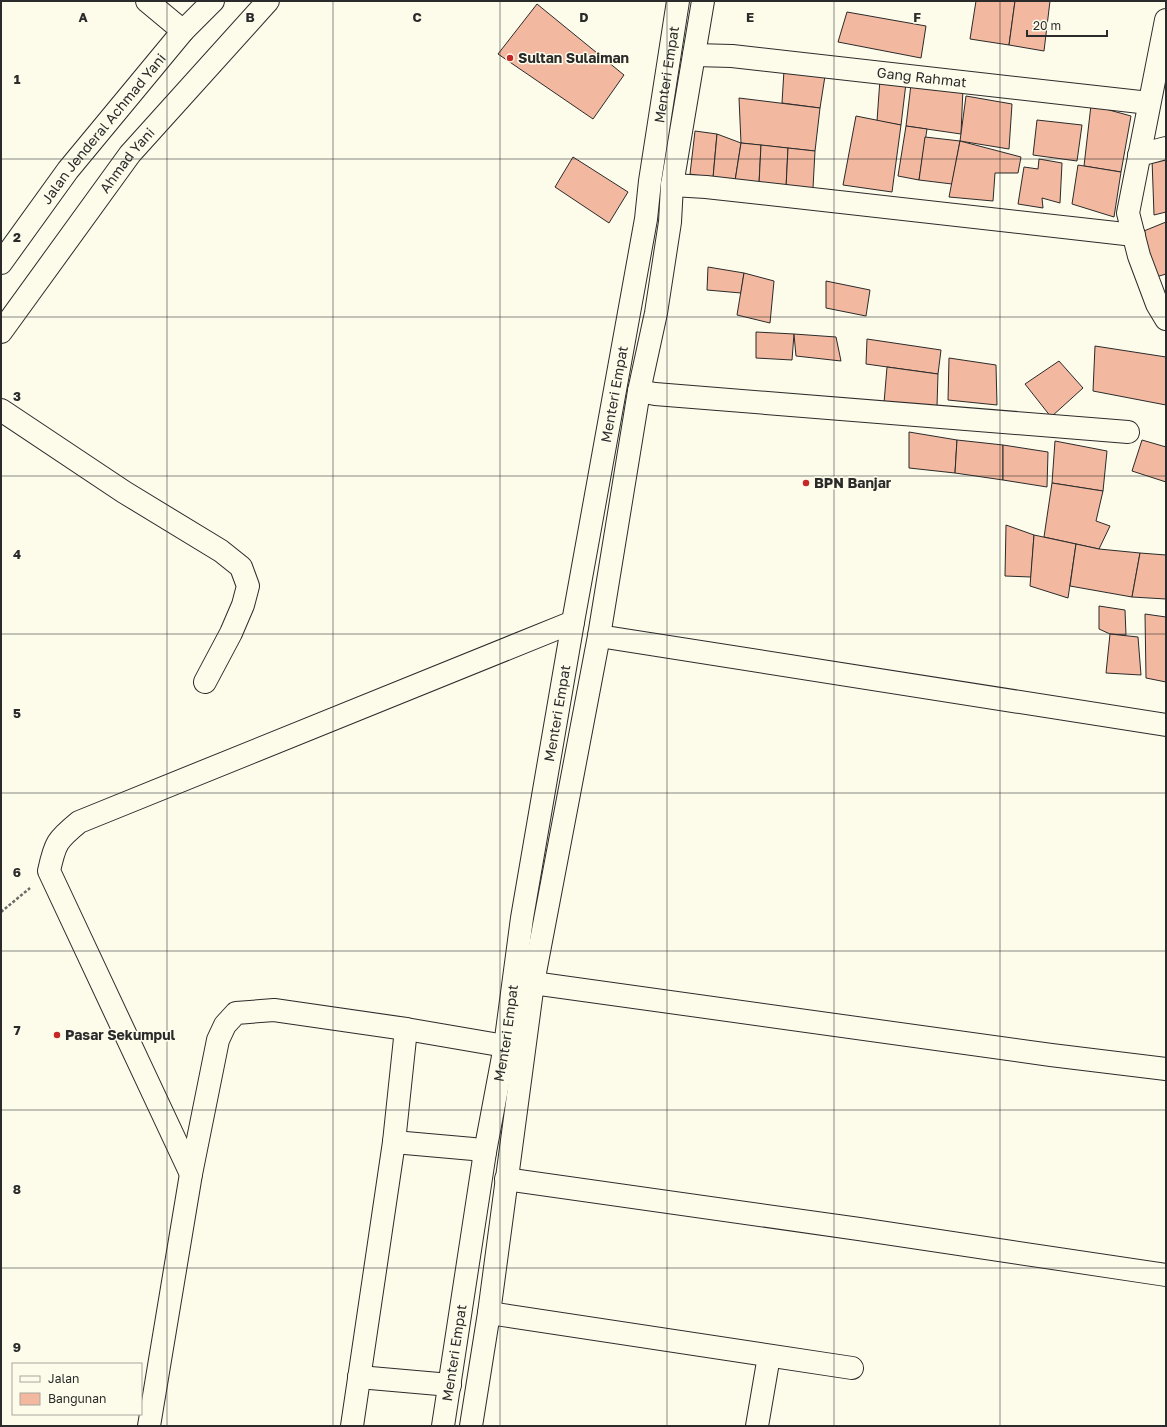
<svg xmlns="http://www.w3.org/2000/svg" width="1167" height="1427" viewBox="0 0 1167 1427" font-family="'Golos Text',sans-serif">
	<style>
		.building { fill: #f2b8a0; stroke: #2b2b2b }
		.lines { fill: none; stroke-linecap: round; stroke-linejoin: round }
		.street-casing { stroke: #2b2b2b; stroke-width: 24 }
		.secondary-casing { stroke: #2b2b2b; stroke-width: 24 }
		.highway-casing { stroke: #2b2b2b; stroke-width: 24 }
		.path { stroke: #6a6964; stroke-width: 2.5; stroke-dasharray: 3 2; stroke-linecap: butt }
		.street { stroke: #fdfbea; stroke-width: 22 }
		.secondary { stroke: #fdfbea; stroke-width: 22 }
		.highway { stroke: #fdfbea; stroke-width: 22 }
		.grid { fill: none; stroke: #2b2b2b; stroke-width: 1; stroke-opacity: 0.55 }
		.poi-dot { fill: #c62828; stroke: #fdfbea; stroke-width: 1.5 }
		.labels { text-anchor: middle; stroke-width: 3; stroke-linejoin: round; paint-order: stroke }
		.poi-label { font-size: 14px; font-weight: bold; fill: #2b2b2b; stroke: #fdfbea; text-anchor: start }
		.street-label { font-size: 14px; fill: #2b2b2b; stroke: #fdfbea }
		.grid-label { font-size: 13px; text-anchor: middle; font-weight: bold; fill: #2b2b2b; stroke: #fdfbea; stroke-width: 3; stroke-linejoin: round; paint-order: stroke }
	</style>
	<rect width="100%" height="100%" fill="#fdfbea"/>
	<g class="building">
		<polygon points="976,1 1015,1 1009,45 970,39"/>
		<polygon points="1015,1 1050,1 1044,51 1009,45"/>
		<polygon points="537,4 624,75 593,119 498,54"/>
		<polygon points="847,12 926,26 921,58 838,42"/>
		<polygon points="784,70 825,76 820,108 782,103"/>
		<polygon points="912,76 963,88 961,134 906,126"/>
		<polygon points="880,79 906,83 901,125 877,121"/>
		<polygon points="966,96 1012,104 1009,149 960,141"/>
		<polygon points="739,98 820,108 815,151 741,143"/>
		<polygon points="1091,105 1131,116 1121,172 1084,166"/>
		<polygon points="856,116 901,125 892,192 843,185"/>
		<polygon points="1037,120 1082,125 1077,161 1033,155"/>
		<polygon points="906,126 927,129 919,180 898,176"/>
		<polygon points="695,131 717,134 713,178 690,174"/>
		<polygon points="717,134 741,143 735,181 713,178"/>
		<polygon points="925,137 960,141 952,184 919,180"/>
		<polygon points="960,141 1021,157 1018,173 995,173 993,201 949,197"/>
		<polygon points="741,143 761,145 759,184 735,181"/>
		<polygon points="761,145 788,148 786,188 759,184"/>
		<polygon points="788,148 815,151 813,188 786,188"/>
		<polygon points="1166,155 1166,212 1154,215 1152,159"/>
		<polygon points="573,157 628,192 609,223 555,187"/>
		<polygon points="1039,159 1062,163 1060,203 1042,198 1043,208 1018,204 1024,167 1038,169"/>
		<polygon points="1078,165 1121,172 1114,217 1072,204"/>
		<polygon points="1166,222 1166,274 1156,277 1134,235"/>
		<polygon points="708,267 744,273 741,293 707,290"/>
		<polygon points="744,273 774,281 770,323 737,315"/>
		<polygon points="826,281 870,290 866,316 826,308"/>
		<polygon points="756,332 794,334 792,360 756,358"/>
		<polygon points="794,334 836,337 841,361 796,356"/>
		<polygon points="867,339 941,350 938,374 866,364"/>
		<polygon points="1095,346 1166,357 1166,405 1093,391"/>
		<polygon points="949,358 996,365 997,405 948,400"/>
		<polygon points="1059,361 1083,388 1051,417 1025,384"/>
		<polygon points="887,367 938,374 937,406 884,403"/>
		<polygon points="909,432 957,440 955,473 909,468"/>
		<polygon points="957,440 1003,445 1003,480 955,473"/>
		<polygon points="1142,440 1166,447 1166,482 1132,471"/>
		<polygon points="1055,441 1107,451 1103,491 1052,483"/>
		<polygon points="1003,445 1048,452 1047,487 1003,480"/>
		<polygon points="1052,483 1103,491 1096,521 1110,526 1099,549 1044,537"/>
		<polygon points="1006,525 1034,535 1031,577 1005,576"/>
		<polygon points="1034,535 1076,544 1068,598 1030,586"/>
		<polygon points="1076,544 1099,549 1140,553 1132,597 1070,586"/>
		<polygon points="1140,553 1166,555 1166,599 1132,597"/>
		<polygon points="1099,606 1125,610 1126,635 1110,634 1099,629"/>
		<polygon points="1145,614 1166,617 1166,682 1146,678"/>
		<polygon points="1110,634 1138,637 1141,675 1106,673"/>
	</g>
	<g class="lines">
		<defs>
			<g id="street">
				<polyline points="1166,20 1128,213 1139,256 1157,304 1166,319"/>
				<path id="s1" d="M 694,55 L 732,56 L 1149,103"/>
				<polyline points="1139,155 1166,148"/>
				<polyline points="672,185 706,187 1134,235"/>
				<polyline points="639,391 655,394 1128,432"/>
				<polyline points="1,410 124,492 221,551 241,567 248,586 243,605 231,633 205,682"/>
				<polyline points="599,636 1166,725"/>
				<polyline points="533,983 1051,1055 1166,1069"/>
				<polyline points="394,1142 473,1149 485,1152"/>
				<path d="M 191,1174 L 49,871 C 55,843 57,840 79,822 L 573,622"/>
				<polyline points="506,1179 859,1229 1166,1275"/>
				<polyline points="489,1313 852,1368"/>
				<polyline points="359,1377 450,1385"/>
				<polyline points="149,1426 191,1174 218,1040 225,1025 236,1013 274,1010 406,1029 505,1046"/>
				<polyline points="352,1426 394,1142 406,1029"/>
				<polyline points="757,1426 769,1356"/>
			</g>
			<g id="secondary">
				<polyline points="147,1 183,31"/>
				<path id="s2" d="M 443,1426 L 485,1152 L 505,1046 L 522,918 L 573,622 L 646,219 L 650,181 L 678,1"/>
				<polyline points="471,1426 489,1313 533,983 599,636 639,391 656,313 670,222 672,185 703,1"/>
			</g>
			<g id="highway">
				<path id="s3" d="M 1,263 L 68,170 L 183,31 L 213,1"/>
				<path id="s4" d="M 1,332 L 130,154 L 268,1"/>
			</g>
		</defs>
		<use href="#street" class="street-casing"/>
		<use href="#secondary" class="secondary-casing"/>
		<use href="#highway" class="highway-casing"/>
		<polyline class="path" points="1,912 30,888"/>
		<use href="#street" class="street"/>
		<use href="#secondary" class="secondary"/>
		<use href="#highway" class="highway"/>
	</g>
	<path class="grid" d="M 167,1 L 167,1426M 333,1 L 333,1426M 500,1 L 500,1426M 667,1 L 667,1426M 834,1 L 834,1426M 1000,1 L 1000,1426M 1,159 L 1166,159M 1,317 L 1166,317M 1,476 L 1166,476M 1,634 L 1166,634M 1,793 L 1166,793M 1,951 L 1166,951M 1,1110 L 1166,1110M 1,1268 L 1166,1268"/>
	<g class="poi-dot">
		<circle cx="510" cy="58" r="4"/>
		<circle cx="806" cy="483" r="4"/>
		<circle cx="57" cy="1035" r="4"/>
	</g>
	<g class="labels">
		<g class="poi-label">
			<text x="518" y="63">Sultan Sulaiman</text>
			<text x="814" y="488">BPN Banjar</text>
			<text x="65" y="1040">Pasar Sekumpul</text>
		</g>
		<g class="street-label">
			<text dy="5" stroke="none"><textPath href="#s2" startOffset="1370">Menteri Empat</textPath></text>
			<text dy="5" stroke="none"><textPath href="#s1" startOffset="229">Gang Rahmat</textPath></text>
			<text dy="5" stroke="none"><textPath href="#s3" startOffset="169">Jalan Jenderal Achmad Yani</textPath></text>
			<text dy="5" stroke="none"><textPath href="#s4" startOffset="213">Ahmad Yani</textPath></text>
			<text dy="5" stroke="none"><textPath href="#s2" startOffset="1046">Menteri Empat</textPath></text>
			<text dy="5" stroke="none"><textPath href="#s2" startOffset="722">Menteri Empat</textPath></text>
			<text dy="5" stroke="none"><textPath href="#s2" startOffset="398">Menteri Empat</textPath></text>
			<text dy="5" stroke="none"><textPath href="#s2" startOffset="74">Menteri Empat</textPath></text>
		</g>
	</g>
	<g class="grid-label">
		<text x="83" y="22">A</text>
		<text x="250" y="22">B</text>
		<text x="417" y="22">C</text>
		<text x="584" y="22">D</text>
		<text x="750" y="22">E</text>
		<text x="917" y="22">F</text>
		<text x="17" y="84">1</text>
		<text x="17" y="242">2</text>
		<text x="17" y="401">3</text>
		<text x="17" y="559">4</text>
		<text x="17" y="718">5</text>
		<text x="17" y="877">6</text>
		<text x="17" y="1035">7</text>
		<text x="17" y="1194">8</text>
		<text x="17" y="1352">9</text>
	</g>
	<rect width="1167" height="1427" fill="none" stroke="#2b2b2b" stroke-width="4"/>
	<rect x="12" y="1363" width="130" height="52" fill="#fdfbea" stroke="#a9a89e"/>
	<rect x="20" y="1376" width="20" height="6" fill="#fdfbea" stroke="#a9a89e"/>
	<text x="48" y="1383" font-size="12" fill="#2b2b2b">Jalan</text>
	<rect x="20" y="1393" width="20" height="12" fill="#f2b8a0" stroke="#a9a89e"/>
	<text x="48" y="1403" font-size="12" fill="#2b2b2b">Bangunan</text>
	<path d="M1027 30v6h80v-6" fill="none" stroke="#2b2b2b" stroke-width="2"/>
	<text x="1033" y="30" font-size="12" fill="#2b2b2b" stroke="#fdfbea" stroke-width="3" paint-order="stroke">20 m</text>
</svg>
